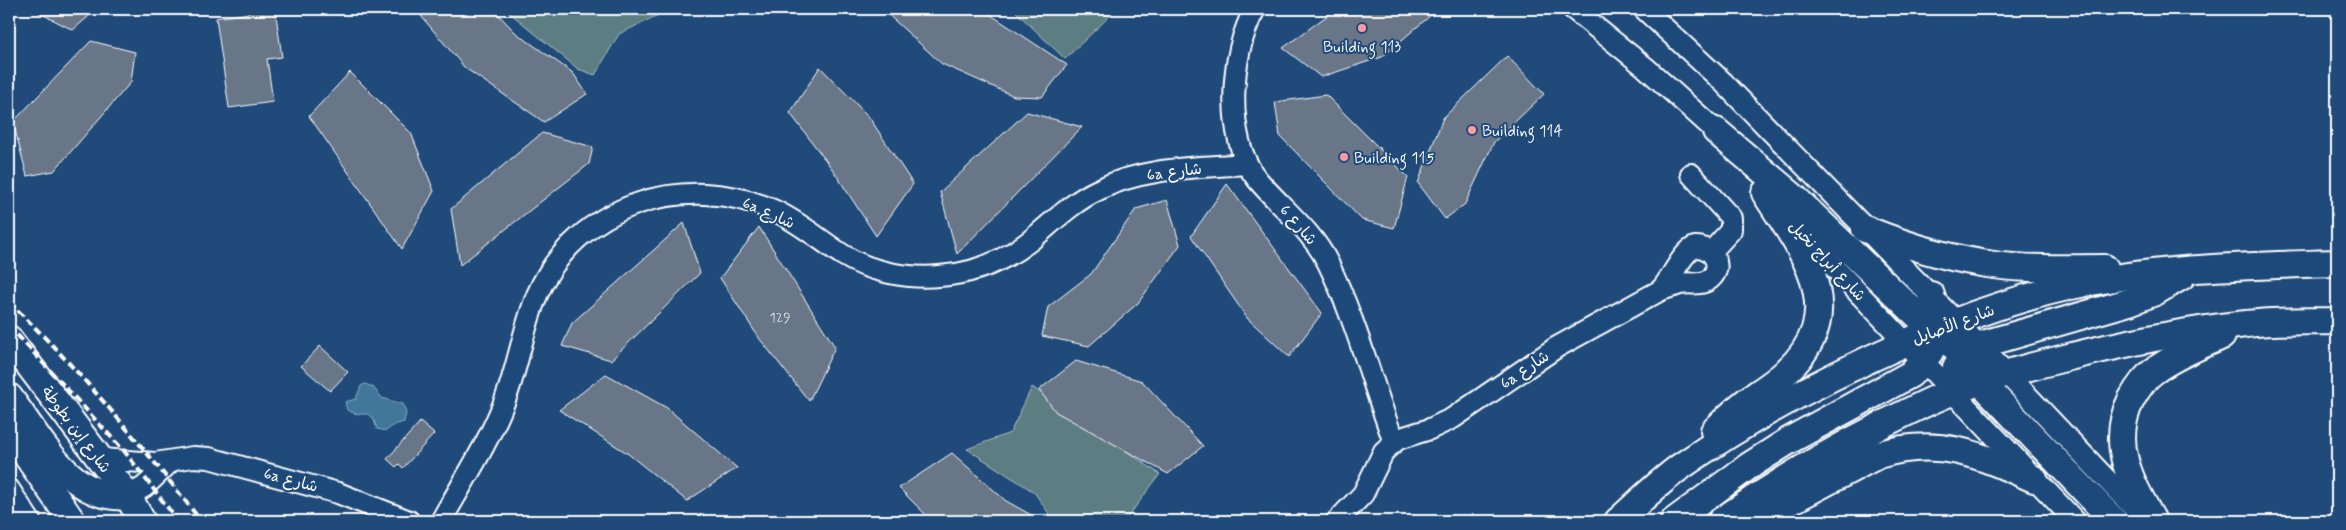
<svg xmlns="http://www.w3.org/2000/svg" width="2346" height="530" viewBox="0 0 2346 530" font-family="Mynerve,'Playpen Sans Arabic',sans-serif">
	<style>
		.green { fill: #5b7e83; stroke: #adbec1 }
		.water { fill: #3f779b; stroke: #8cadc3 }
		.building { fill: #687687; stroke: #fff }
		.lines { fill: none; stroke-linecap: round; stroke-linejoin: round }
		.minor-casing { stroke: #fff; stroke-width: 24 }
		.major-casing { stroke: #fff; stroke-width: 30 }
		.minor { stroke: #1f4a7a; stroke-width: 20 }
		.major { stroke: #1f4a7a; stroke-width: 26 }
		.rail { stroke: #fff; stroke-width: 4; stroke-dasharray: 8 4; stroke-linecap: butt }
		.poi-dot { fill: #ff9aa2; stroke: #1f4a7a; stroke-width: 2 }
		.labels { text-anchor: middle; stroke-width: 4; stroke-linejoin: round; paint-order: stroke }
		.number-label { font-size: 14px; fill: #d9dde1 }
		.poi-label { font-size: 16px; fill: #fff; stroke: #1f4a7a; text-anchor: start }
		.street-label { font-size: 16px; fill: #fff; stroke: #1f4a7a }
	</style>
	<rect width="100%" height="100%" fill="#1f4a7a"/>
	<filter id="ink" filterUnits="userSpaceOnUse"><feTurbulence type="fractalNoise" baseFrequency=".02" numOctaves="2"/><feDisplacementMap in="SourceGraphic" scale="10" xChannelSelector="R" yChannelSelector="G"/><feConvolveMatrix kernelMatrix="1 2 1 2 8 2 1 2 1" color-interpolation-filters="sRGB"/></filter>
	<g filter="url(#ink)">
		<g class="green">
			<polygon points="505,9 667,9 669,10 619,34 595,75 578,69"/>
			<polygon points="1013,9 1117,9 1065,59"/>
			<polygon points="1032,387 1160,474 1125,521 1054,521 1034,492 967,449 1010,433"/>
		</g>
		<polygon class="water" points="365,384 373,387 382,398 403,404 406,413 404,422 394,425 386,431 377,429 373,418 368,414 356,414 347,410 345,402 356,399 361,386"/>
		<g class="building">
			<polygon points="32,9 97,9 73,30"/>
			<polygon points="249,9 275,9 282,57 267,59 273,102 229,108 216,18 249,13"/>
			<polygon points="434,9 493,9 516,33 573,73 587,94 544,122 465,68 421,16"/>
			<polygon points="882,9 982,9 1067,65 1042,97 1014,96 942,64"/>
			<polygon points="1336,9 1438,9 1382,57 1321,77 1283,48"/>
			<polygon points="91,41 135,52 131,82 54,171 27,176 13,122"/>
			<polygon points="1507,56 1544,94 1494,142 1465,204 1445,219 1418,183 1443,118"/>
			<polygon points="820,67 869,117 913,184 876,236 833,170 790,113"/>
			<polygon points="350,72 411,133 434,191 402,249 309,116"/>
			<polygon points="1326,95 1408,177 1394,228 1362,220 1280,136 1275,102"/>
			<polygon points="1027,112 1082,127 957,254 940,192"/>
			<polygon points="542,133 593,147 589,164 460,265 451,209"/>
			<polygon points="1227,184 1322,313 1289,357 1247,318 1191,236"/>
			<polygon points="1167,200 1180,245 1138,303 1089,346 1042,336 1048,307 1091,274 1136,209"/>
			<polygon points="684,223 700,273 611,360 562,346 572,323"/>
			<polygon points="759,227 835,347 809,401 759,338 720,278"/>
			<polygon points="320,346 348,372 330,391 301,366"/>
			<polygon points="1076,361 1142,381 1203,446 1168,474 1056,412 1039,390"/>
			<polygon points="606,374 667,408 737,468 687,501 627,453 559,410"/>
			<polygon points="420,422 434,434 403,468 399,464 396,467 387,459"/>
			<polygon points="952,453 1006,501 1042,521 932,521 899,488"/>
		</g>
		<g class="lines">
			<defs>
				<g id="minor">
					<path d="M 1255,9 C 1230,52 1224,139 1257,179 C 1281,208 1311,229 1328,263 C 1356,320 1372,383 1394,442"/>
					<polyline points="1573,9 1645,67 1716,131 1725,142"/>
					<polyline points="1644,9 1723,82 2007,374 2146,521"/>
					<polyline points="1691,174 1731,218 1731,230 1711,252"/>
					<polyline points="1793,224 2075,521"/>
					<path d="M 1695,247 C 1712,246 1725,266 1710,279 C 1702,286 1690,282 1680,284 C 1674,286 1667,288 1661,290 C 1671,279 1683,251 1695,247 Z"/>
					<polyline points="101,459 155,463 193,457 209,458 338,493 409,521"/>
					<polyline points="9,489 30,521"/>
					<polyline points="128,496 144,487 169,463"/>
					<path d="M 441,521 C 463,482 489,442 505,400 C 518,366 523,329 537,295 C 576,204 686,171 773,210 C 798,221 820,240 843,255 C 870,272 908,279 939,276 C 973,274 1004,261 1031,240 C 1052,223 1072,202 1098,190 C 1142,167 1198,168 1247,164"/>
					<polyline points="1337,521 1363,494 1384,451 1398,439 1430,429 1453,418 1557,347 1661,290"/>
				</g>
				<g id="major">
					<polyline points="1716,131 1796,199 1938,335 1974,361 1984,367 2007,374"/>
					<path d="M 1865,229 C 1905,245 1950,259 1994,265 C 2030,270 2068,268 2105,268"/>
					<polyline points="9,339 128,496 142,521"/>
					<polyline points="1956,367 1964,354 1980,345 2129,302 2155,292 2182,276"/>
					<polyline points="1971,372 2114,521"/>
					<path d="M 9,397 C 39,436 70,502 128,496"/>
					<polyline points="9,430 72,521"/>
					<path d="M 1714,431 C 1725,420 1735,410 1748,400 C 1761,391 1776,382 1787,371 C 1852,310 1801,250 1765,193"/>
					<path d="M 1618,521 C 1638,503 1658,483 1680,467 C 1751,417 1828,377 1907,342 C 1960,318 2014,299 2071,286 C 2158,267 2248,266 2337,263"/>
					<polyline points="1674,521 1749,466 1790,440 1911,374 1930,352 1938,335 1937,318 1931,295"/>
					<path d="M 1721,521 C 1784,477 1854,437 1924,404 C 1966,384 2012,371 2057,360 C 2119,344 2182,331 2246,324 C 2276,320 2307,322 2337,321"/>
					<path d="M 1753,521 L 1878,455 C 1938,436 1980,455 2034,479"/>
					<path d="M 2153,521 C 2131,482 2109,444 2131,400 C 2137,389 2144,378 2154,371 C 2174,356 2200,346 2222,336"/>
				</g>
			</defs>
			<use href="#minor" class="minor-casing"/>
			<use href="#major" class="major-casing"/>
			<use href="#minor" class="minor"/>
			<use href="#major" class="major"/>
			<g class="rail">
				<path d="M 9,302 C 79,369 141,444 201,521"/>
				<polyline points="9,326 125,452 178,521"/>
			</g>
		</g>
	</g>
	<g class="poi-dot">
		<circle cx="1362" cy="28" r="5"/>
		<circle cx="1472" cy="130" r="5"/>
		<circle cx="1344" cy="157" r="5"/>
	</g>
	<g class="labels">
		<g class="number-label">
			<text x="780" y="322">129</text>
		</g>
		<g class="poi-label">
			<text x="1362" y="52" text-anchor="middle">Building 113</text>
			<text x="1482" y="136">Building 114</text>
			<text x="1354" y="163">Building 115</text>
		</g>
		<g class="street-label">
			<text transform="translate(1174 171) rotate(-7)" y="6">6a شارع</text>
			<text transform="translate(769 212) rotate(24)" y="6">6a شارع</text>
			<text transform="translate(1299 224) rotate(49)" y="6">شارع 6</text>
			<text transform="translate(1828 260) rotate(47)" y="6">شارع أبراج نخيل</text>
			<text transform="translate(1953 324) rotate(-21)" y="6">شارع الأصايل</text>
			<text transform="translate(1524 369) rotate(-34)" y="6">6a شارع</text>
			<text transform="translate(77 429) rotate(53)" y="6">شارع إبن بطوطة</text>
			<text transform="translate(291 479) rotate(15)" y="6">6a شارع</text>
		</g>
	</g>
	<rect width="2346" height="530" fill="none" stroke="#1f4a7a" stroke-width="30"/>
	<rect x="15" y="15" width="2316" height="500" fill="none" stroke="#fff" stroke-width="2" filter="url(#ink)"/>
</svg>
